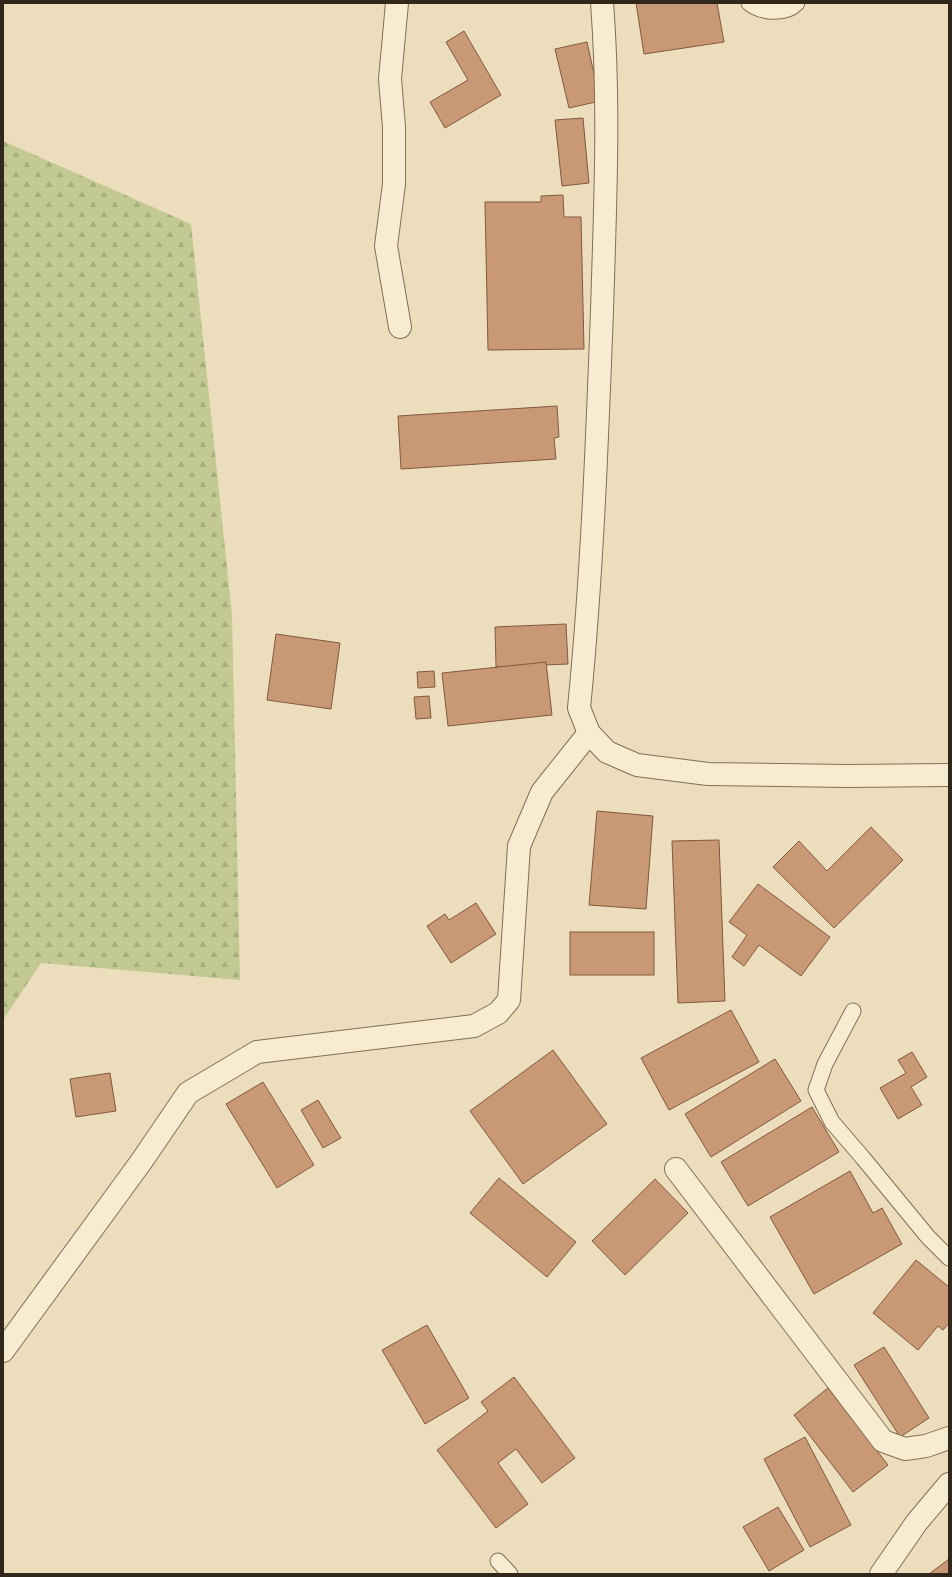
<svg xmlns="http://www.w3.org/2000/svg" width="952" height="1577" viewBox="0 0 952 1577" font-family="'Noto Serif',serif">
	<style>
		.forest { fill: url(#forest-firs) }
		.building { fill: #c99874; stroke: #81593e }
		.lines { fill: none; stroke-linecap: round; stroke-linejoin: round }
		.lane-casing { stroke: #836e57; stroke-width: 17 }
		.street-casing { stroke: #836e57; stroke-width: 24 }
		.lane { stroke: #f7ebd0; stroke-width: 15 }
		.street { stroke: #f7ebd0; stroke-width: 22 }
	</style>
	<defs>
		<pattern id="forest-firs" width="22" height="20" patternUnits="userSpaceOnUse"><rect width="22" height="20" fill="#c2c992"/><path d="M5 1l3.5 6h-7zM16 11l3.5 6h-7z" fill="#a7ad7d"/></pattern>
	</defs>
	<rect width="100%" height="100%" fill="#ecdebd"/>
	<polygon class="forest" points="3,141 191,224 232,615 240,980 41,963 3,1020"/>
	<g class="building">
		<polygon points="636,3 717,3 724,42 644,54"/>
		<polygon points="464,31 501,95 445,128 430,102 468,80 446,42"/>
		<polygon points="587,42 600,101 569,108 555,49"/>
		<polygon points="583,118 589,183 562,186 555,120"/>
		<polygon points="563,195 564,217 581,217 584,349 488,350 485,202 541,202 541,196"/>
		<polygon points="557,406 559,437 554,438 556,459 401,469 398,416"/>
		<polygon points="566,624 568,664 496,667 495,627"/>
		<polygon points="276,634 340,643 331,709 267,700"/>
		<polygon points="546,662 552,715 448,726 442,673"/>
		<polygon points="434,671 435,687 418,688 417,672"/>
		<polygon points="429,696 431,718 416,719 414,697"/>
		<polygon points="597,811 653,816 646,909 589,905"/>
		<polygon points="871,827 903,860 834,928 773,867 799,841 827,871"/>
		<polygon points="719,840 725,1001 678,1003 672,841"/>
		<polygon points="758,884 830,937 801,976 759,945 744,966 732,957 747,935 729,922"/>
		<polygon points="476,903 496,934 451,963 427,926 445,914 449,920"/>
		<rect x="570" y="932" width="84" height="43"/>
		<polygon points="731,1010 759,1062 669,1110 641,1058"/>
		<polygon points="553,1050 607,1124 523,1184 470,1111"/>
		<polygon points="912,1052 927,1077 911,1087 922,1105 898,1119 880,1088 906,1073 898,1060"/>
		<polygon points="775,1059 801,1101 711,1157 685,1114"/>
		<polygon points="110,1073 116,1111 76,1117 70,1079"/>
		<polygon points="263,1082 314,1165 277,1188 226,1104"/>
		<polygon points="318,1100 341,1138 323,1148 301,1110"/>
		<polygon points="812,1107 839,1152 748,1206 721,1162"/>
		<polygon points="850,1171 873,1213 882,1208 902,1244 814,1294 770,1217"/>
		<polygon points="499,1178 576,1242 547,1277 470,1213"/>
		<polygon points="655,1179 688,1213 625,1275 592,1241"/>
		<polygon points="916,1260 949,1287 949,1323 943,1330 938,1326 918,1350 873,1313"/>
		<polygon points="427,1325 469,1398 425,1424 382,1350"/>
		<polygon points="884,1347 929,1418 900,1437 854,1365"/>
		<polygon points="514,1377 575,1458 542,1483 516,1449 498,1463 528,1504 496,1528 437,1450 488,1411 481,1402"/>
		<polygon points="828,1388 888,1465 853,1492 794,1415"/>
		<polygon points="805,1437 851,1525 810,1547 764,1459"/>
		<polygon points="778,1507 804,1550 769,1571 743,1527"/>
		<polygon points="949,1559 949,1574 929,1574"/>
	</g>
	<g class="lines">
		<defs>
			<g id="lane">
				<path d="M 749,3 C 761,13 786,15 797,3"/>
				<polyline points="853,1011 825,1064 816,1090 832,1122 863,1158 928,1237 949,1258"/>
				<polyline points="498,1561 510,1574"/>
			</g>
			<g id="street">
				<polyline points="397,3 390,79 394,127 394,184 386,246 400,327"/>
				<path d="M 602,3 C 610,105 605,209 602,311 C 597,444 592,576 579,708 L 589,733 L 607,752 L 637,765 L 708,774 L 848,776 L 949,775"/>
				<polyline points="676,1169 883,1441 905,1449 926,1446 949,1438"/>
				<polyline points="3,1351 141,1162 188,1093 257,1052 474,1026 498,1013 509,1000 519,846 542,792 589,733"/>
				<polyline points="881,1574 917,1522 949,1484"/>
			</g>
		</defs>
		<use href="#lane" class="lane-casing"/>
		<use href="#street" class="street-casing"/>
		<use href="#lane" class="lane"/>
		<use href="#street" class="street"/>
	</g>
	<rect width="952" height="1577" fill="none" stroke="#32271b" stroke-width="8"/>
</svg>
